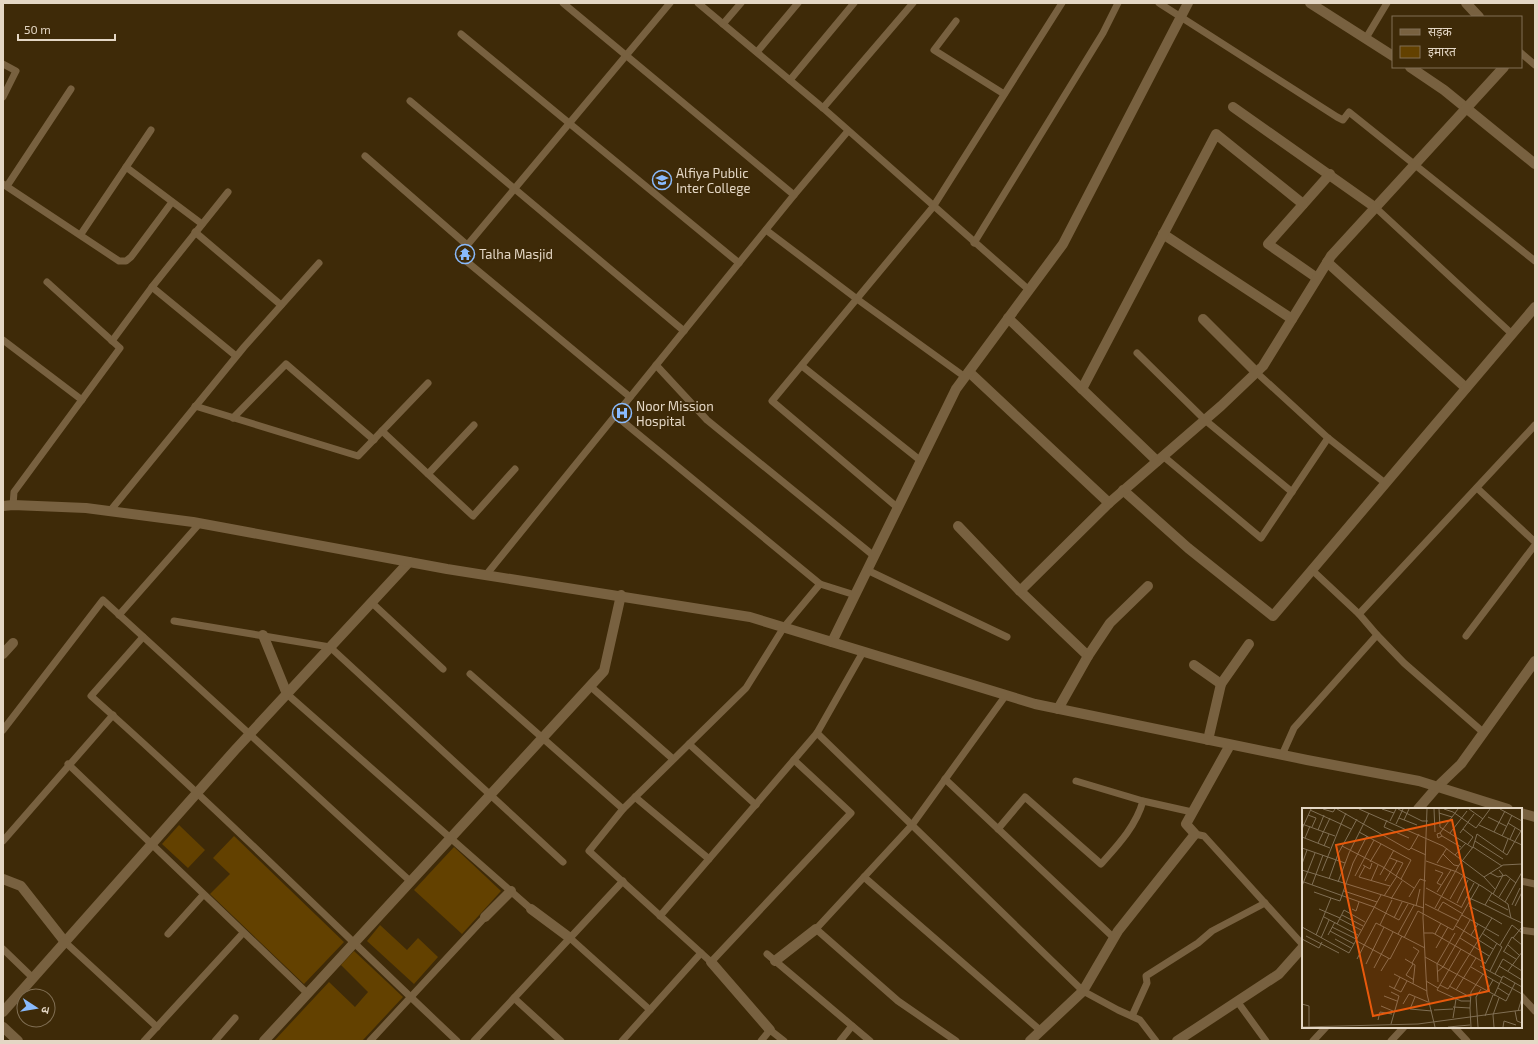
<svg xmlns="http://www.w3.org/2000/svg" width="1538" height="1044" viewBox="0 0 1538 1044" font-family="'Exo 2','Noto Sans Devanagari',sans-serif">
	<style>
		.building { fill: #634100 }
		.lines { fill: none; stroke-linecap: round; stroke-linejoin: round }
		.lane { stroke: #786140; stroke-width: 7 }
		.street { stroke: #786140; stroke-width: 10 }
		.secondary { stroke: #786140; stroke-width: 10 }
		.labels { text-anchor: middle; stroke-width: 4; stroke-linejoin: round; paint-order: stroke }
		.poi-label { font-size: 13px; fill: #e4d7c5; stroke: #3e2a08; text-anchor: start }
		.inset-road { fill: none; stroke: #806f54; stroke-width: 1 }
		.view { fill: #e8590c; fill-opacity: 0.15; stroke: #e8590c; stroke-width: 2 }
		.inset-edge { fill: none; stroke: #e4d7c5; stroke-width: 2 }
	</style>
	<rect width="100%" height="100%" fill="#3e2a08"/>
	<g class="building">
		<polygon points="179,825 205,850 188,868 162,844"/>
		<polygon points="234,836 344,942 304,984 210,894 230,874 213,858"/>
		<polygon points="454,847 501,891 462,934 414,890"/>
		<polygon points="380,925 407,950 418,938 438,957 414,984 367,941"/>
		<polygon points="354,951 403,997 362,1041 274,1041 329,982 355,1007 368,992 341,965"/>
	</g>
	<g class="lines">
		<g class="lane">
			<polyline points="698,3 823,108 1029,290"/>
			<polyline points="1159,3 1337,117 1343,120 1349,112 1535,261"/>
			<polyline points="956,21 934,50 1004,94"/>
			<polyline points="723,24 741,3"/>
			<polyline points="461,34 739,263"/>
			<polyline points="1366,38 1387,3"/>
			<polyline points="757,52 798,3"/>
			<polyline points="1521,53 1535,65"/>
			<polyline points="3,64 16,71 3,97"/>
			<polyline points="790,80 854,3"/>
			<polyline points="410,101 684,331"/>
			<polyline points="823,108 913,3"/>
			<polyline points="365,156 467,245"/>
			<polyline points="126,167 202,224"/>
			<polyline points="3,184 119,261 126,261 131,257 172,202"/>
			<polyline points="7,186 71,89"/>
			<polyline points="228,192 152,287 236,356"/>
			<polyline points="794,195 848,131"/>
			<polyline points="1376,208 1512,334"/>
			<polyline points="766,230 857,299 965,377"/>
			<polyline points="195,232 281,305"/>
			<polyline points="81,234 151,130"/>
			<polyline points="974,243 1103,33 1118,3"/>
			<polyline points="3,340 82,400"/>
			<polyline points="112,341 152,287"/>
			<polyline points="1137,353 1205,420 1292,492"/>
			<polyline points="656,365 707,420 874,556"/>
			<polyline points="802,366 921,461"/>
			<polyline points="1256,372 1328,438 1385,483"/>
			<polyline points="630,397 459,255 670,3"/>
			<polyline points="195,406 358,456 428,383"/>
			<polyline points="615,415 820,584 784,627 746,688 623,809 589,851 711,962 851,813 794,760"/>
			<polyline points="233,418 286,364 374,440"/>
			<polyline points="382,431 473,516 515,469"/>
			<polyline points="1163,456 1261,538 1328,438"/>
			<polyline points="428,474 474,425"/>
			<polyline points="1477,488 1535,542"/>
			<polyline points="13,505 14,492 120,348 47,282"/>
			<polyline points="898,508 772,401 933,207 1062,3"/>
			<polyline points="110,511 244,347 319,263"/>
			<polyline points="867,570 1007,637"/>
			<polyline points="1312,570 1359,614"/>
			<polyline points="486,575 794,195 563,3"/>
			<polyline points="820,584 855,595"/>
			<polyline points="371,602 443,669"/>
			<polyline points="119,615 200,523"/>
			<polyline points="174,621 330,647 563,862"/>
			<polyline points="1377,635 1404,663 1484,733"/>
			<polyline points="1466,636 1535,545"/>
			<path d="M 143,637 L 91,696 C 216,807 335,926 457,1041"/>
			<polyline points="470,674 623,809"/>
			<polyline points="590,686 673,759"/>
			<polyline points="287,694 531,909"/>
			<polyline points="3,730 103,600 410,881"/>
			<polyline points="817,733 1083,991 1118,1010 1140,1020 1156,1041"/>
			<polyline points="689,744 756,805"/>
			<polyline points="1282,755 1294,728 1377,635 1359,614 1535,425"/>
			<polyline points="68,764 307,993"/>
			<polyline points="945,779 1114,938"/>
			<polyline points="1076,781 1143,801 1192,812"/>
			<polyline points="635,797 709,859"/>
			<path d="M 998,829 L 1025,797 L 1101,864 C 1118,845 1136,826 1143,801"/>
			<polyline points="1195,834 1204,836 1303,945"/>
			<polyline points="3,841 113,715"/>
			<polyline points="864,877 1041,1031"/>
			<polyline points="1521,881 1535,884"/>
			<polyline points="660,916 817,733 863,652"/>
			<polyline points="1521,930 1535,932"/>
			<polyline points="168,934 203,895"/>
			<polyline points="570,938 650,1010"/>
			<polyline points="65,942 157,1027"/>
			<polyline points="3,949 33,978"/>
			<polyline points="767,954 870,1041"/>
			<polyline points="1521,996 1535,1011"/>
			<polyline points="514,998 561,1041"/>
			<polyline points="1237,1001 1266,1041"/>
			<polyline points="1132,1016 1147,983 1146,976 1198,943 1212,931 1265,903"/>
			<polyline points="1454,1027 1467,1041"/>
			<polyline points="144,1041 243,933"/>
			<polyline points="215,1041 235,1018"/>
			<polyline points="370,1041 485,917"/>
			<polyline points="474,1041 623,881"/>
			<polyline points="622,1041 701,953"/>
			<polyline points="761,1041 770,1030 784,1041"/>
			<polyline points="840,1041 852,1026"/>
			<polyline points="956,1041 898,1001 816,929 912,825 1006,695"/>
			<polyline points="1313,1041 1326,1027"/>
			<polyline points="1391,1041 1404,1027"/>
		</g>
		<g class="street">
			<polyline points="1310,3 1393,56"/>
			<polyline points="1466,3 1479,17"/>
			<polyline points="1410,67 1444,90 1535,164"/>
			<polyline points="1233,107 1376,208"/>
			<polyline points="1163,234 1292,319"/>
			<polyline points="1327,262 1466,388"/>
			<polyline points="1317,278 1268,244 1330,174"/>
			<polyline points="1008,318 1157,461"/>
			<polyline points="1203,319 1256,372"/>
			<polyline points="969,372 1109,503"/>
			<polyline points="1082,389 1216,134 1303,204"/>
			<polyline points="1123,490 1188,548 1273,616 1535,307"/>
			<polyline points="958,526 1020,591 1088,656 1058,709"/>
			<polyline points="1020,591 1109,503 1221,406 1263,366 1331,256 1504,67"/>
			<polyline points="263,635 287,694"/>
			<polyline points="832,642 956,389 1063,244 1188,3"/>
			<polyline points="3,654 13,643"/>
			<polyline points="1088,656 1110,623 1148,586"/>
			<polyline points="1194,665 1221,684"/>
			<polyline points="1208,740 1221,684 1249,644"/>
			<polyline points="1418,809 1437,787 1461,764 1535,661"/>
			<polyline points="3,879 21,886 65,942"/>
			<polyline points="531,909 570,938"/>
			<polyline points="485,917 511,891"/>
			<polyline points="775,961 816,929"/>
			<polyline points="711,962 770,1030"/>
			<polyline points="3,1012 235,750 409,562"/>
			<polyline points="3,1027 18,1041"/>
			<polyline points="264,1041 604,671 621,595"/>
			<polyline points="1030,1041 1083,991 1118,931 1195,834 1186,824 1230,745"/>
			<polyline points="1177,1041 1279,974 1303,947"/>
		</g>
		<g class="secondary">
			<polyline points="3,506 13,505 86,508 193,522 447,569 750,617 1035,704 1307,760 1419,781 1508,809"/>
			<polyline points="1521,813 1535,817"/>
		</g>
	</g>
	<defs>
		<symbol id="school-ring" viewBox="-11 -11 22 22"><circle r="9.5" fill="#3e2a08" stroke="#89bafc" stroke-width="1.5"/><path d="M0-5L7-2L0 1L-7-2ZM-4 1L0 2.5L4 1V4Q0 6-4 4Z" fill="#89bafc"/></symbol>
		<symbol id="temple-ring" viewBox="-11 -11 22 22"><circle r="9.5" fill="#3e2a08" stroke="#89bafc" stroke-width="1.5"/><path d="M0-6L5-2H3V0L6.5 2.5H4V6H1.5V3h-3V6H-4V2.5H-6.5L-3 0V-2H-5Z" fill="#89bafc"/></symbol>
		<symbol id="hospital-ring" viewBox="-11 -11 22 22"><circle r="9.5" fill="#3e2a08" stroke="#89bafc" stroke-width="1.5"/><path d="M-5-5h3v3.5h4V-5h3V5h-3V1.5h-4V5h-3Z" fill="#89bafc"/></symbol>
	</defs>
	<g fill-rule="evenodd">
		<use href="#school-ring" x="651" y="169" width="22" height="22"/>
		<use href="#temple-ring" x="454" y="243" width="22" height="22"/>
		<use href="#hospital-ring" x="611" y="402" width="22" height="22"/>
	</g>
	<g class="labels">
		<g class="poi-label">
			<text x="676" y="178">Alfiya Public<tspan x="676" dy="15">Inter College</tspan></text>
			<text x="479" y="259">Talha Masjid</text>
			<text x="636" y="411">Noor Mission<tspan x="636" dy="15">Hospital</tspan></text>
		</g>
	</g>
	<g transform="translate(1302 808)">
		<rect width="220" height="220" fill="#3e2a08"/>
		<path class="inset-road" d="M 21,1 L 31,4 L 33,1M 35,1 L 107,42 L 109,40 L 124,47M 57,1 L 141,38 L 182,69 L 201,57 L 220,56M 80,1 L 92,5M 96,1 L 120,13 L 126,13M 125,1 L 121,110 L 125,186 L 133,219M 132,1 L 133,24M 137,1 L 138,19 L 171,40M 142,1 L 151,4 L 174,20 L 188,1M 167,1 L 181,11M 198,1 L 220,13M 8,2 L 39,16 L 20,63M 44,5 L 39,16 L 49,21M 137,5 L 150,9M 6,7 L 14,10 L 10,19M 186,9 L 204,18M 97,10 L 115,17M 85,12 L 82,19 L 107,30M 102,12 L 107,1M 88,13 L 94,1M 206,15 L 219,23M 0,16 L 33,28M 94,16 L 101,1M 177,17 L 220,37M 0,21 L 9,1M 161,21 L 171,29 L 166,36M 16,22 L 22,7M 57,24 L 109,52 L 99,71M 192,24 L 203,3M 138,25 L 156,1M 148,25 L 165,3M 158,25 L 172,6M 140,28 L 136,30 L 135,26 L 138,25 L 140,28 L 159,39M 200,28 L 210,7M 0,29 L 28,40M 3,30 L 8,18M 208,31 L 213,20M 173,33 L 201,51M 16,35 L 28,10M 22,38 L 27,26M 40,38 L 81,59 L 112,80M 171,39 L 200,58M 0,40 L 43,55M 109,40 L 117,26M 201,44 L 206,31M 141,46 L 152,57 L 157,58M 153,47 L 164,35M 88,50 L 101,55 L 94,68M 124,53 L 155,64 L 181,79 L 206,96 L 209,110 L 220,115M 68,54 L 79,36M 135,55 L 145,40M 0,56 L 5,42M 61,57 L 68,61 L 70,55M 63,58 L 57,69 L 88,78M 0,62 L 122,100M 133,62 L 141,65 L 135,75 L 139,77M 188,65 L 196,69 L 204,67 L 214,75M 78,67 L 92,42M 53,68 L 72,32M 182,69 L 193,81M 27,71 L 36,46 L 55,11M 69,73 L 76,57M 83,73 L 95,53M 2,74 L 72,99 L 97,112 L 106,96M 36,74 L 47,45 L 67,5M 10,77 L 21,47M 0,78 L 13,45M 124,80 L 159,99M 42,83 L 75,94M 12,84 L 29,90M 135,84 L 149,62M 190,85 L 183,97 L 209,110M 191,86 L 201,67 L 197,62M 82,88 L 95,68M 107,89 L 118,71 L 124,73M 165,89 L 183,97M 197,89 L 208,71M 29,90 L 38,93 L 51,55 L 65,28M 89,91 L 100,73M 148,91 L 161,68M 187,92 L 206,102M 203,94 L 220,64M 155,95 L 166,72M 123,96 L 157,113M 210,97 L 218,80M 114,98 L 118,81M 167,98 L 190,110M 213,98 L 220,84M 133,100 L 157,57 L 171,39 L 175,26 L 205,47 L 220,21M 159,100 L 172,75M 17,101 L 38,110M 50,101 L 54,103 L 57,94M 136,102 L 141,94 L 161,106M 40,107 L 61,118M 160,107 L 176,116M 22,109 L 56,127M 92,110 L 100,94M 38,111 L 59,122M 35,116 L 42,102 L 63,114M 78,117 L 90,92M 154,118 L 191,141M 0,119 L 47,145 L 79,87M 30,119 L 54,131M 28,123 L 52,136M 122,125 L 131,125 L 183,155M 180,125 L 200,139 L 188,163M 96,126 L 112,97M 133,126 L 139,115M 14,127 L 29,90M 26,127 L 33,114M 169,127 L 176,116 L 197,128M 4,128 L 37,145M 19,130 L 27,112M 102,130 L 116,103 L 151,122 L 177,77M 158,130 L 187,148M 211,130 L 220,119M 0,131 L 17,140 L 20,134M 33,131 L 49,140M 53,132 L 88,151 L 100,128M 198,137 L 210,117 L 220,125M 206,137 L 217,147M 134,140 L 146,119M 159,141 L 135,182 L 159,193 L 168,193M 201,143 L 214,151M 202,143 L 210,129 L 220,137M 123,149 L 204,193 L 213,175M 55,151 L 74,115 L 123,140M 103,151 L 113,157 L 111,176M 110,155 L 117,143 L 111,139M 64,156 L 82,119M 111,156 L 104,167 L 112,172M 183,156 L 195,135M 178,158 L 200,170 L 192,188M 197,158 L 220,172M 169,159 L 198,176M 72,160 L 91,124M 79,163 L 87,150M 206,163 L 220,144M 135,164 L 141,159 L 168,112M 92,166 L 125,183M 193,166 L 201,151 L 220,163M 200,170 L 201,168 L 220,179M 124,173 L 136,180M 136,174 L 135,156 L 153,125M 199,174 L 220,186M 138,177 L 146,181 L 190,110 L 200,116M 87,178 L 99,184 L 105,173M 147,178 L 168,189M 196,180 L 207,187M 92,181 L 98,169M 154,182 L 174,150M 89,184 L 97,188 L 89,216M 184,184 L 191,172M 82,188 L 95,193M 113,189 L 108,201 L 130,203M 0,196 L 7,198 L 7,219M 101,196 L 107,186 L 126,194M 79,198 L 91,203M 151,199 L 168,200 L 169,184 L 181,166M 168,200 L 169,219M 132,202 L 151,201M 213,203 L 215,213 L 220,215M 216,203 L 220,190M 183,208 L 191,187M 151,210 L 154,191M 76,212 L 78,204 L 90,206M 0,219 L 116,216 L 220,202M 146,219 L 168,217M 176,219 L 174,189 L 179,181M 192,219 L 191,207 L 197,190M 201,219 L 202,213 L 214,217"/>
		<path class="view" d="M 150,12 L 187,183 L 71,208 L 34,37 Z"/>
		<rect width="220" height="220" class="inset-edge"/>
	</g>
	<rect width="1538" height="1044" fill="none" stroke="#e4d7c5" stroke-width="8"/>
	<rect x="1392" y="16" width="130" height="52" fill="#3e2a08" stroke="#806f54"/>
	<rect x="1400" y="29" width="20" height="6" fill="#786140" stroke="#806f54"/>
	<text x="1428" y="36" font-size="12" fill="#e4d7c5">सड़क</text>
	<rect x="1400" y="46" width="20" height="12" fill="#634100" stroke="#806f54"/>
	<text x="1428" y="56" font-size="12" fill="#e4d7c5">इमारत</text>
	<g transform="translate(36 1008) rotate(102)"><circle r="19" fill="#3e2a08" stroke="#806f54"/>
	<path d="M0-3L7 15L0 10L-7 15Z" fill="#89bafc"/>
	<text y="-6" font-size="11" font-weight="bold" text-anchor="middle" fill="#e4d7c5">उ</text>
	</g>
	<path d="M18 34v6h97v-6" fill="none" stroke="#e4d7c5" stroke-width="2"/>
	<text x="24" y="34" font-size="12" fill="#e4d7c5" stroke="#3e2a08" stroke-width="3" paint-order="stroke">50 m</text>
</svg>
